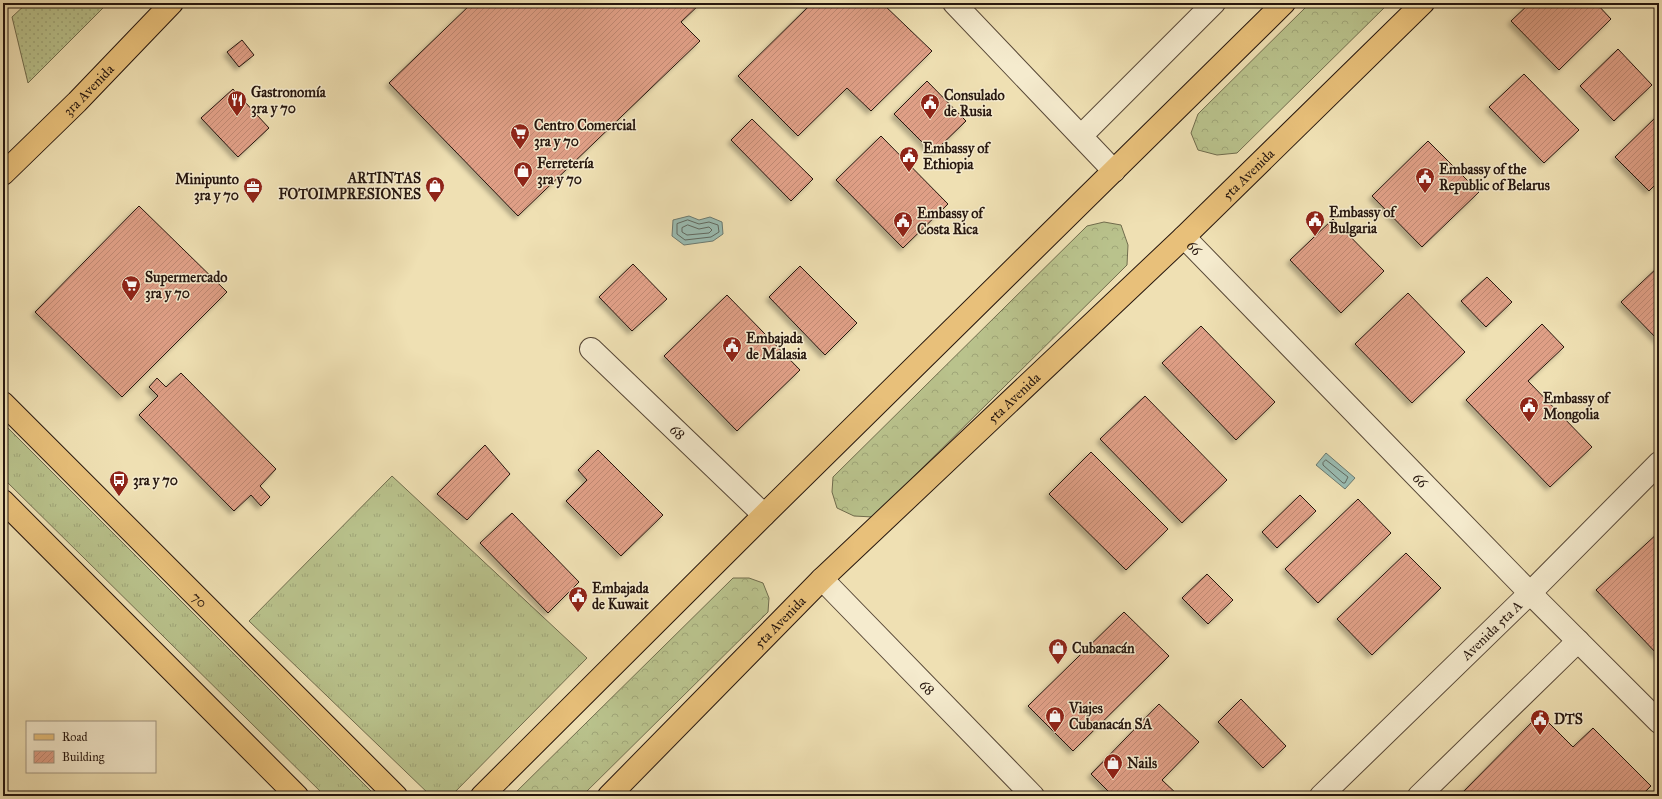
<svg xmlns="http://www.w3.org/2000/svg" width="1662" height="799" viewBox="0 0 1662 799" font-family="'IM FELL Great Primer',serif">
	<style>
		.grass { fill: url(#grass-tufts); stroke: #706c4d }
		.forest { fill: url(#forest-crowns); stroke: #706c4d }
		.garden { fill: url(#garden-dots); stroke: #706c4d }
		.water { fill: #9abcb2; stroke: #6c7a70 }
		.lines { fill: none; stroke-linecap: round; stroke-linejoin: round }
		.shore { stroke: #606960; stroke-width: 1 }
		.building { fill: url(#building-hatch); stroke: #26160e; filter: url(#shadow) }
		.minor-casing { stroke: #584837; stroke-width: 24 }
		.major-casing { stroke: #26160e; stroke-width: 24 }
		.highway-casing { stroke: #26160e; stroke-width: 24 }
		.minor { stroke: #f5ebce; stroke-width: 22 }
		.major { stroke: #e8c07a; stroke-width: 22 }
		.highway { stroke: #e8c07a; stroke-width: 22 }
		.labels { text-anchor: middle; stroke-width: 3; stroke-linejoin: round; paint-order: stroke }
		.street-label { font-size: 14px; fill: #26160e; stroke: #f5ebce }
		.poi-label { font-size: 14px; font-weight: bold; fill: #26160e; stroke: #f5ebce; text-anchor: start }
	</style>
	<defs>
		<pattern id="grass-tufts" width="24" height="20" patternUnits="userSpaceOnUse"><rect width="24" height="20" fill="#b9c28c"/><path d="M3 7l-1-3M5 7V3M7 7l1-3M15 17l-1-3M17 17v-4M19 17l1-3" fill="none" stroke="#9fa678"/></pattern>
		<pattern id="forest-crowns" width="20" height="18" patternUnits="userSpaceOnUse"><rect width="20" height="18" fill="#b9c28c"/><path d="M2 6a3 3 0 1 1 6 0M12 15a3 3 0 1 1 6 0" fill="none" stroke="#9fa678"/></pattern>
		<pattern id="garden-dots" width="8" height="8" patternUnits="userSpaceOnUse"><rect width="8" height="8" fill="#b9c28c"/><path d="M2 2h.1M6 6h.1" fill="none" stroke="#9fa678" stroke-width="1.8" stroke-linecap="round"/></pattern>
		<pattern id="building-hatch" width="6" height="6" patternUnits="userSpaceOnUse"><rect width="6" height="6" fill="#df9f86"/><path d="M-1 1l2-2M0 6l6-6M5 7l2-2" fill="none" stroke="#bf8872"/></pattern>
		<filter id="shadow"><feDropShadow dx="-3.5" dy="3.5" stdDeviation="2" flood-color="#0004"/></filter>
	</defs>
	<rect width="100%" height="100%" fill="#efe0b3"/>
	<filter id="stains"><feTurbulence type="fractalNoise" baseFrequency=".005" numOctaves="4"/><feColorMatrix values="0 0 0 0 .2 0 0 0 0 .09 0 0 0 0 .02 0 0 0 .5 -.17"/></filter>
	<radialGradient id="worn" r=".72"><stop offset=".6" stop-color="#630" stop-opacity="0"/><stop offset="1" stop-color="#630" stop-opacity=".3"/></radialGradient>
	<g class="grass">
		<polygon points="3,423 376,796 325,796 3,478"/>
		<polygon points="392,476 587,658 451,796 431,796 249,621"/>
	</g>
	<g class="forest">
		<polygon points="1310,3 1389,3 1237,153 1217,155 1198,150 1191,133 1198,114"/>
		<polygon points="1104,222 1121,225 1128,245 1127,265 873,517 854,516 837,508 832,492 833,477 1087,226"/>
		<polygon points="733,578 749,578 763,583 769,598 768,612 582,796 512,796"/>
	</g>
	<polygon class="garden" points="27,3 108,3 28,83 12,17"/>
	<g class="water">
		<polygon points="689,216 699,220 710,217 722,222 723,234 713,241 684,245 672,236 673,220"/>
		<polygon points="1326,453 1355,478 1345,489 1316,465"/>
	</g>
	<g class="lines">
		<g class="shore">
			<polygon points="688,220 699,224 709,222 718,225 719,232 711,237 685,240 677,234 677,224"/>
			<polygon points="688,225 699,229 709,227 712,230 709,233 687,235 682,232 682,228"/>
			<polygon points="1326,460 1348,477 1345,483 1343,483 1323,465 1323,463"/>
		</g>
	</g>
	<g class="building">
		<polygon points="472,3 701,3 681,22 700,41 518,216 389,83"/>
		<polygon points="812,3 882,3 932,51 871,111 847,88 798,136 738,76"/>
		<polygon points="1530,3 1596,3 1611,19 1559,70 1511,21"/>
		<polygon points="242,40 254,55 239,67 227,52"/>
		<polygon points="1618,49 1652,85 1614,121 1580,86"/>
		<polygon points="1524,74 1579,130 1544,163 1489,107"/>
		<polygon points="927,81 966,121 933,153 894,114"/>
		<polygon points="233,89 269,128 238,157 201,118"/>
		<polygon points="1659,114 1659,181 1649,191 1615,157"/>
		<polygon points="752,119 813,179 791,201 731,140"/>
		<polygon points="881,136 948,204 903,248 836,180"/>
		<polygon points="1428,141 1479,192 1422,247 1372,196"/>
		<polygon points="139,206 227,292 122,397 35,312"/>
		<polygon points="1333,219 1384,271 1341,313 1290,260"/>
		<polygon points="633,264 667,299 632,331 599,297"/>
		<polygon points="800,266 857,323 825,355 769,297"/>
		<polygon points="1659,266 1659,341 1621,302"/>
		<polygon points="1487,277 1512,302 1486,327 1461,301"/>
		<polygon points="1408,293 1465,352 1412,403 1355,344"/>
		<polygon points="727,295 800,370 737,431 664,356"/>
		<polygon points="1542,324 1564,347 1528,381 1592,447 1550,487 1466,400"/>
		<polygon points="1201,326 1275,402 1236,440 1162,363"/>
		<polygon points="181,373 276,469 260,486 270,497 261,506 251,495 234,511 139,415 158,396 149,387 157,378 166,387"/>
		<polygon points="1145,396 1227,480 1182,523 1100,439"/>
		<polygon points="485,445 510,474 467,520 437,494"/>
		<polygon points="598,450 663,515 621,556 566,501 587,480 578,470"/>
		<polygon points="1091,452 1168,529 1126,570 1049,494"/>
		<polygon points="1300,495 1316,511 1277,548 1262,532"/>
		<polygon points="1358,499 1391,533 1318,603 1285,569"/>
		<polygon points="512,513 579,582 548,613 480,543"/>
		<polygon points="1659,532 1659,656 1596,590"/>
		<polygon points="1406,553 1441,588 1372,655 1337,619"/>
		<polygon points="1207,574 1233,600 1208,624 1182,598"/>
		<polygon points="1124,612 1169,656 1073,751 1028,706"/>
		<polygon points="1241,699 1286,746 1263,768 1218,722"/>
		<polygon points="1159,704 1199,742 1162,780 1179,796 1113,796 1091,774"/>
		<polygon points="1540,714 1573,747 1593,728 1651,786 1641,796 1459,796"/>
	</g>
	<g class="lines">
		<defs>
			<g id="minor">
				<polyline points="954,3 1114,171"/>
				<polyline points="1081,136 1214,3"/>
				<path id="s1" d="M 1184,237 L 1530,593 L 1659,722"/>
				<path id="s2" d="M 591,349 L 764,515"/>
				<path id="s3" d="M 822,579 L 1033,796"/>
				<path id="s4" d="M 1321,796 L 1530,593 L 1659,463"/>
				<polyline points="1419,796 1578,641"/>
			</g>
			<g id="major">
				<path id="s5" d="M 3,174 L 77,102 L 172,3"/>
				<path id="s6" d="M 3,403 L 396,796"/>
				<polyline points="3,501 297,796"/>
			</g>
			<g id="highway">
				<polyline points="482,796 764,515 1284,3"/>
				<path id="s7" d="M 609,796 L 822,579 L 1184,237 L 1423,3"/>
			</g>
		</defs>
		<use href="#minor" class="minor-casing"/>
		<use href="#major" class="major-casing"/>
		<use href="#highway" class="highway-casing"/>
		<use href="#minor" class="minor"/>
		<use href="#major" class="major"/>
		<use href="#highway" class="highway"/>
	</g>
	<defs>
		<symbol id="restaurant-pin" viewBox="-11 -11 22 30"><path d="M0 17L-7.5 6A9.5 9.5 0 1 1 7.5 6Z" fill="#8f2418" stroke="#f5ebce"/><path d="M-5-6h1v4h1v-4h1v4h1v-4h1v5L-1.5 .5V6h-2V.5L-5-1ZM5-6V6H3V1.5H1.5Q1.5-4 5-6Z" fill="#fff"/></symbol>
		<symbol id="civic-pin" viewBox="-11 -11 22 30"><path d="M0 17L-7.5 6A9.5 9.5 0 1 1 7.5 6Z" fill="#8f2418" stroke="#f5ebce"/><path d="M-.6-6.5H3V-4.5H.6V-3L4-1V1h2V6H-6V1h2V-1L-.6-3ZM-1.2 2.5V6h2.4V2.5Z" fill="#fff"/></symbol>
		<symbol id="supermarket-pin" viewBox="-11 -11 22 30"><path d="M0 17L-7.5 6A9.5 9.5 0 1 1 7.5 6Z" fill="#8f2418" stroke="#f5ebce"/><path d="M-6-5.5h2.5l.6 2H6L4.5 2H-2.5L-4.4-4H-6ZM-1.5 3.2a1.3 1.3 0 1 0 .1 0ZM3 3.2a1.3 1.3 0 1 0 .1 0Z" fill="#fff"/></symbol>
		<symbol id="shop-pin" viewBox="-11 -11 22 30"><path d="M0 17L-7.5 6A9.5 9.5 0 1 1 7.5 6Z" fill="#8f2418" stroke="#f5ebce"/><path d="M-5-2.5h2.3a2.7 3.5 0 0 1 5.4 0H5L5.5 6h-11ZM-1.5-2.5h3a1.5 2.3 0 0 0-3 0Z" fill="#fff"/></symbol>
		<symbol id="office-pin" viewBox="-11 -11 22 30"><path d="M0 17L-7.5 6A9.5 9.5 0 1 1 7.5 6Z" fill="#8f2418" stroke="#f5ebce"/><path d="M-6-3h4V-5.5h4V-3h4V5H-6ZM-1-4.5V-3h2v-1.5ZM-6 0V1H6V0Z" fill="#fff"/></symbol>
		<symbol id="bus-pin" viewBox="-11 -11 22 30"><path d="M0 17L-7.5 6A9.5 9.5 0 1 1 7.5 6Z" fill="#8f2418" stroke="#f5ebce"/><path d="M-5-6H5V4H4V6H2V4H-2V6H-4V4H-5ZM-3.5-4V0h7V-4ZM-3.5 1.2v1.5H-2V1.2ZM2 1.2v1.5H3.5V1.2Z" fill="#fff"/></symbol>
	</defs>
	<g fill-rule="evenodd">
		<use href="#restaurant-pin" x="226" y="89" width="22" height="30"/>
		<use href="#civic-pin" x="919" y="92" width="22" height="30"/>
		<use href="#supermarket-pin" x="509" y="122" width="22" height="30"/>
		<use href="#civic-pin" x="898" y="145" width="22" height="30"/>
		<use href="#shop-pin" x="512" y="160" width="22" height="30"/>
		<use href="#civic-pin" x="1414" y="166" width="22" height="30"/>
		<use href="#shop-pin" x="424" y="175" width="22" height="30"/>
		<use href="#office-pin" x="242" y="176" width="22" height="30"/>
		<use href="#civic-pin" x="1304" y="209" width="22" height="30"/>
		<use href="#civic-pin" x="892" y="210" width="22" height="30"/>
		<use href="#supermarket-pin" x="120" y="274" width="22" height="30"/>
		<use href="#civic-pin" x="721" y="335" width="22" height="30"/>
		<use href="#civic-pin" x="1518" y="395" width="22" height="30"/>
		<use href="#bus-pin" x="108" y="469" width="22" height="30"/>
		<use href="#civic-pin" x="567" y="585" width="22" height="30"/>
		<use href="#shop-pin" x="1047" y="637" width="22" height="30"/>
		<use href="#shop-pin" x="1044" y="705" width="22" height="30"/>
		<use href="#civic-pin" x="1529" y="708" width="22" height="30"/>
		<use href="#shop-pin" x="1102" y="752" width="22" height="30"/>
	</g>
	<g class="labels">
		<g class="street-label">
			<text dy="5" stroke="none"><textPath href="#s5" startOffset="120">3ra Avenida</textPath></text>
			<text dy="5" stroke="none"><textPath href="#s7" startOffset="892">5ta Avenida</textPath></text>
			<text dy="5" stroke="none"><textPath href="#s1" startOffset="15">66</textPath></text>
			<text dy="5" stroke="none"><textPath href="#s7" startOffset="568">5ta Avenida</textPath></text>
			<text dy="5" stroke="none"><textPath href="#s2" startOffset="120">68</textPath></text>
			<text dy="5" stroke="none"><textPath href="#s1" startOffset="339">66</textPath></text>
			<text dy="5" stroke="none"><textPath href="#s6" startOffset="278">70</textPath></text>
			<text dy="5" stroke="none"><textPath href="#s7" startOffset="244">5ta Avenida</textPath></text>
			<text dy="5" stroke="none"><textPath href="#s4" startOffset="238">Avenida 5ta A</textPath></text>
			<text dy="5" stroke="none"><textPath href="#s3" startOffset="151">68</textPath></text>
		</g>
		<g class="poi-label">
			<text x="251" y="97">Gastronomía<tspan x="251" dy="16">3ra y 70</tspan></text>
			<text x="944" y="100">Consulado<tspan x="944" dy="16">de Rusia</tspan></text>
			<text x="534" y="130">Centro Comercial<tspan x="534" dy="16">3ra y 70</tspan></text>
			<text x="923" y="153">Embassy of<tspan x="923" dy="16">Ethiopia</tspan></text>
			<text x="537" y="168">Ferretería<tspan x="537" dy="16">3ra y 70</tspan></text>
			<text x="1439" y="174">Embassy of the<tspan x="1439" dy="16">Republic of Belarus</tspan></text>
			<text x="421" y="183" text-anchor="end">ARTINTAS<tspan x="421" dy="16">FOTOIMPRESIONES</tspan></text>
			<text x="239" y="184" text-anchor="end">Minipunto<tspan x="239" dy="16">3ra y 70</tspan></text>
			<text x="1329" y="217">Embassy of<tspan x="1329" dy="16">Bulgaria</tspan></text>
			<text x="917" y="218">Embassy of<tspan x="917" dy="16">Costa Rica</tspan></text>
			<text x="145" y="282">Supermercado<tspan x="145" dy="16">3ra y 70</tspan></text>
			<text x="746" y="343">Embajada<tspan x="746" dy="16">de Malasia</tspan></text>
			<text x="1543" y="403">Embassy of<tspan x="1543" dy="16">Mongolia</tspan></text>
			<text x="133" y="485">3ra y 70</text>
			<text x="592" y="593">Embajada<tspan x="592" dy="16">de Kuwait</tspan></text>
			<text x="1072" y="653">Cubanacán</text>
			<text x="1069" y="713">Viajes<tspan x="1069" dy="16">Cubanacán SA</tspan></text>
			<text x="1554" y="724">DTS</text>
			<text x="1127" y="768">Nails</text>
		</g>
	</g>
	<rect width="1662" height="799" fill="none" stroke="#efe0b3" stroke-width="16"/>
	<rect x="4" y="4" width="1654" height="791" fill="none" stroke="#26160e" stroke-width="2"/>
	<rect x="8" y="8" width="1646" height="783" fill="none" stroke="#26160e"/>
	<rect x="26" y="721" width="130" height="52" fill="#f5ebce" stroke="#a29681"/>
	<rect x="34" y="734" width="20" height="6" fill="#e8c07a" stroke="#a29681"/>
	<text x="62" y="741" font-size="12" fill="#26160e">Road</text>
	<rect x="34" y="751" width="20" height="12" fill="url(#building-hatch)" stroke="#a29681"/>
	<text x="62" y="761" font-size="12" fill="#26160e">Building</text>
	<rect width="100%" height="100%" filter="url(#stains)"/>
	<rect width="100%" height="100%" fill="url(#worn)"/>
</svg>
